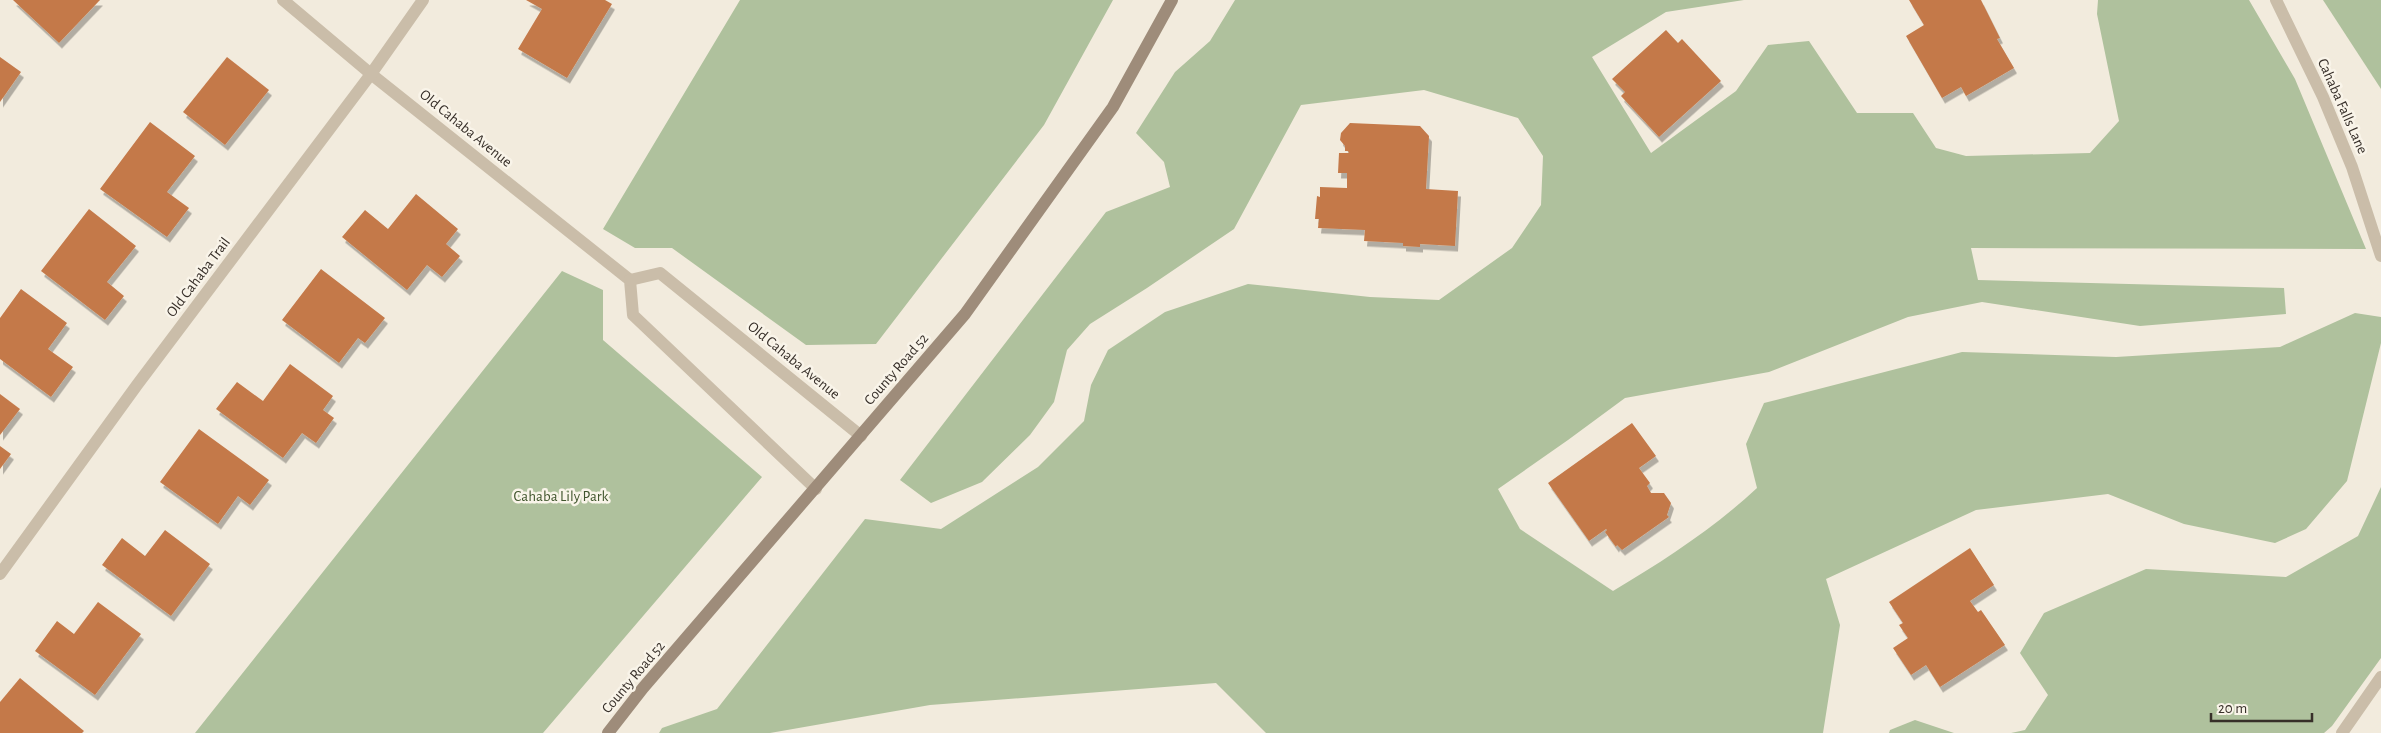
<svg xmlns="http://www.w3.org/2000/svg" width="2381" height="733" viewBox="0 0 2381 733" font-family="'Alegreya Sans',sans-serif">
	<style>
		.green { fill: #afc19d }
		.building { fill: #c47949; filter: url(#shadow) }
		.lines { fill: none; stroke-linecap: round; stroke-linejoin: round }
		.lane { stroke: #cabda9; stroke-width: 12 }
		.street { stroke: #cabda9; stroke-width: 12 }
		.secondary { stroke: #9e8c7a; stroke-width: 12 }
		.labels { text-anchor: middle; stroke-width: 5; stroke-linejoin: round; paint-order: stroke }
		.street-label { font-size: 15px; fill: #372f29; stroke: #f9f4e9 }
		.park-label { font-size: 15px; fill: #40552d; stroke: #f9f4e9 }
	</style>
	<defs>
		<filter id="shadow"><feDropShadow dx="3" dy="5.5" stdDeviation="0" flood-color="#0004"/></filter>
	</defs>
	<rect width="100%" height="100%" fill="#f2ebdd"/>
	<g class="green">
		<polygon points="740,0 1113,0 1044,125 876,344 806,345 672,248 635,248 603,229"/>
		<path d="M 1235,0 L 1744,0 L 1666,12 L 1592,57 L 1651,153 L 1736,91 L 1768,45 L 1809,41 L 1857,113 L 1913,113 L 1936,148 L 1966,156 L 2090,153 L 2119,121 L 2097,14 L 2098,0 L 2249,0 L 2295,79 L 2366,249 L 1971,248 L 1978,280 L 2284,288 L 2286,314 L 2140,326 L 1982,302 L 1908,317 L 1769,372 L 1625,398 L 1568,440 L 1498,489 L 1520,529 L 1613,591 C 1665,560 1714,528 1757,488 L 1746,444 L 1764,403 L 1962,352 L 2116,357 L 2280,347 L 2355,313 L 2381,317 L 2381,343 L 2347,481 L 2306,529 L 2275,543 L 2184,524 L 2108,494 L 1976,510 L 1826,579 L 1840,625 L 1823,733 L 1266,733 L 1216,683 L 930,705 L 770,733 L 659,733 L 662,728 L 717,709 L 865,519 L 941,529 L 1038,467 L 1084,421 L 1091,385 L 1108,350 L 1165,312 L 1248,284 L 1370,297 L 1439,300 L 1512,248 L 1541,205 L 1543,156 L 1518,118 L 1424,90 L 1301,105 L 1234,229 L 1147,288 L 1090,324 L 1067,350 L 1054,402 L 1030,435 L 982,482 L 931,503 L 900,480 L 1106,212 L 1170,187 L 1164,162 L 1136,133 L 1175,72 L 1210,41 Z"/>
		<polygon points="2323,0 2381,0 2381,89"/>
		<polygon points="562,271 603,290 603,340 762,477 543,733 195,733"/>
		<polygon points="2381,487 2381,658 2332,726 2324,733 2011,733 2025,730 2048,695 2020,653 2044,613 2146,569 2286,577 2358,536"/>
		<polygon points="1915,720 1954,733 1889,733 1890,730"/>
	</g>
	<g class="building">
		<polygon points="13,0 100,0 59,43"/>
		<polygon points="526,0 605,0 612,4 567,78 518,49 542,9"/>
		<polygon points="1909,0 1981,0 2000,38 1997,39 2014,68 1966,96 1961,87 1942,98 1906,36 1924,25"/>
		<polygon points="1666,30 1678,43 1682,39 1721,81 1659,137 1621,96 1625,92 1612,79"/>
		<polygon points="0,57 21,72 0,102"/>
		<polygon points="227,57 269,90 225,145 183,112"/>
		<polygon points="150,122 195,156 167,192 189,208 167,237 100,189"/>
		<polygon points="1350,123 1420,126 1429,136 1426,189 1458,191 1455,246 1420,244 1420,247 1403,246 1403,243 1364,241 1365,230 1318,228 1319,219 1315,219 1317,196 1320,197 1320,187 1347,188 1347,173 1338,173 1339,153 1349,153 1348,151 1345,151 1345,146 1340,140 1341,133"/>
		<polygon points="416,194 458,229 446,244 460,256 442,277 427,265 407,290 342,237 365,210 388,229"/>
		<polygon points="89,209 136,246 107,282 124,296 105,320 41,271"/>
		<polygon points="321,269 385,318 365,343 358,338 339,363 282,320"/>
		<polygon points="21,289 67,323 48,349 73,367 51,397 0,359 0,318"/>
		<polygon points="290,364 333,396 323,410 334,418 316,443 302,433 283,458 216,409 237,382 263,401"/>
		<polygon points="0,394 20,409 0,435"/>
		<polygon points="1632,423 1656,456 1639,468 1650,483 1647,486 1651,493 1664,493 1671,503 1667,515 1669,517 1622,550 1617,545 1616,547 1605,532 1607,530 1606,529 1589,541 1548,483"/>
		<polygon points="199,429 269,480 250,505 238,496 218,524 160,482"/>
		<polygon points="0,446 11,454 0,469"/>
		<polygon points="165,530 210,564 171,616 102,565 122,538 145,556"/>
		<polygon points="1970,548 1994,585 1970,601 1978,612 1981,610 2005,645 1940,687 1926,665 1911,675 1893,648 1908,638 1899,625 1903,623 1889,602"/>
		<polygon points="98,602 141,634 95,695 35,651 57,621 74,634"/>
		<polygon points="20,678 84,731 82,733 0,733 0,702"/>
	</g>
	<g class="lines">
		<polyline class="lane" points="2342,733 2381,677"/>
		<g class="street">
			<polyline points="283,0 371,74 630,280 633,315 816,489"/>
			<polyline points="2276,0 2323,97 2352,167 2381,256"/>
			<polyline points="630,280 660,273 861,436"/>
			<polyline points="0,574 137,385 371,74 423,0"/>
		</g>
		<polyline class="secondary" points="608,733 643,688 965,314 1113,107 1172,0"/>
	</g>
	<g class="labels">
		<g class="street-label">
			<text transform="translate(2343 106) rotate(66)" y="5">Cahaba Falls Lane</text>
			<text transform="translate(466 128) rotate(39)" y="5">Old Cahaba Avenue</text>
			<text transform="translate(198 277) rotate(-53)" y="5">Old Cahaba Trail</text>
			<text transform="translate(794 360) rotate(39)" y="5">Old Cahaba Avenue</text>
			<text transform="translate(896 369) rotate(-49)" y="5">County Road 52</text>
			<text transform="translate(633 677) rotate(-50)" y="5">County Road 52</text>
		</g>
		<g class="park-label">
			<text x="561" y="501">Cahaba Lily Park</text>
		</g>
	</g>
	<path d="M2211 713v8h101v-8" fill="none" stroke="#372f29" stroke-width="2.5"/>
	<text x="2218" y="713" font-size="15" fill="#372f29" stroke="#f9f4e9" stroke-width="4" paint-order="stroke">20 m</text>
</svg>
